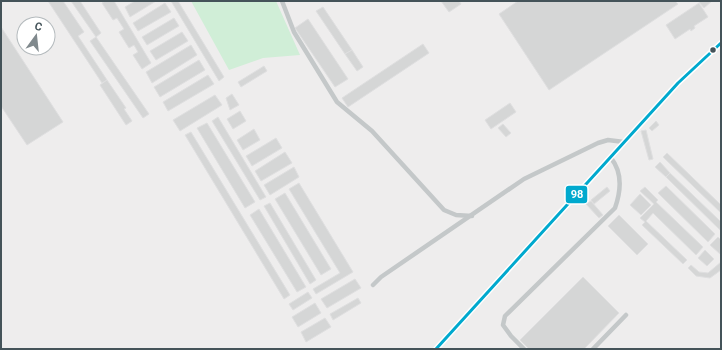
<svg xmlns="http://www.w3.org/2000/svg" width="722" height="350" viewBox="0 0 722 350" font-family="Roboto,sans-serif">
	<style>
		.green { fill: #d0eed7 }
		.building { fill: #d5d6d6; stroke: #dfdfe0 }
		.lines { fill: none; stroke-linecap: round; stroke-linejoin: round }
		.minor { stroke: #c4c8c9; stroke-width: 4.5 }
		.bus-1-casing { stroke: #fff; stroke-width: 6 }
		.bus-1 { stroke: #00a9ce; stroke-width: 3 }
		.bus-dot { fill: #445359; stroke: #fff; stroke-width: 1.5 }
		.line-badge { stroke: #fff; stroke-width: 1.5 }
		.badge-label { font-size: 11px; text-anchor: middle; font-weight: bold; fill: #fff }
	</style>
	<rect width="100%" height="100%" fill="#eeeded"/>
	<polygon class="green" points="191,1 276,1 300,55 263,58 229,70"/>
	<g class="building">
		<polygon points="48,1 63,1 84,32 78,36 107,80 102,83"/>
		<polygon points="71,1 80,1 101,33 96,37"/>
		<polygon points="105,1 114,1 151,63 142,69 133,55 138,52 134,45 129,48 119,32 124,29 117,18 113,20 102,3"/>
		<polygon points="135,1 156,1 130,17 125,7"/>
		<polygon points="171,1 178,1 224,77 219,81"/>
		<polygon points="441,1 459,1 461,4 449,12"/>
		<polygon points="518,1 675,1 678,4 549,90 499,14"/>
		<polygon points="698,1 712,1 704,8"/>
		<polygon points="165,3 171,12 138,31 133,23"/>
		<polygon points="699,3 708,17 694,26 695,28 691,31 690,29 675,39 666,25"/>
		<polygon points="323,7 352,50 345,54 316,11"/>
		<polygon points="174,18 179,26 147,45 142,37"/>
		<polygon points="308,19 348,79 335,87 295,28"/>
		<polygon points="1,27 63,122 27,145 1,106"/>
		<polygon points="182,32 188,41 156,60 150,51"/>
		<polygon points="96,37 149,114 143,118 90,41"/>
		<polygon points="423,44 429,53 348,107 342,98"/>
		<polygon points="191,45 197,55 152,83 146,72"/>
		<polygon points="352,50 363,67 357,71 345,54"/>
		<polygon points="199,60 205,70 160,97 154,87"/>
		<polygon points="264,66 267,71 241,87 238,82"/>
		<polygon points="208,75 214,84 168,111 163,102"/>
		<polygon points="107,80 126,108 124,109 132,121 126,125 100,85"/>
		<polygon points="232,94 239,105 230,110 226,98"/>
		<polygon points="215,95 222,105 180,131 173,120"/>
		<polygon points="510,103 516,112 491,129 485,120"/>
		<polygon points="240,111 246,121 233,129 227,119"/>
		<polygon points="218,117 266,197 260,200 212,121"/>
		<polygon points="656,121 659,125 652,131 649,128"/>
		<polygon points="207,123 255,202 245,208 197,128"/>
		<polygon points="503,124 511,133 506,137 498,128"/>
		<polygon points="254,129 260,140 243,150 237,140"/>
		<polygon points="646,130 653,159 649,160 641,131"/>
		<polygon points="191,132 290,295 284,299 185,135"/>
		<polygon points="276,138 282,148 252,166 246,156"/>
		<polygon points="285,152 292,163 261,181 255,171"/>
		<polygon points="667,153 721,205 721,213 663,157"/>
		<polygon points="660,162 670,173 666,177 655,167"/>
		<polygon points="294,167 299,177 270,195 264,185"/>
		<polygon points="670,173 721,222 720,230 666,177"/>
		<polygon points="299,183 353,272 316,294 313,289 340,273 289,189"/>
		<polygon points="666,186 715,234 708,242 658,193"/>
		<polygon points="607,187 610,191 594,204 591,200"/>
		<polygon points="645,187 658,200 656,202 703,247 696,255 653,213 646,221 687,260 683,264 642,225 645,222 640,218 654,204 640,191"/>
		<polygon points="285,193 331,269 321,275 275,199"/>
		<polygon points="640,194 651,205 641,215 630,205"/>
		<polygon points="591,201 603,215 599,218 586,204"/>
		<polygon points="270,203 316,280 310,284 264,206"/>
		<polygon points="259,209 306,287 297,292 250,215"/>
		<polygon points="619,215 648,244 637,255 608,226"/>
		<polygon points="718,237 721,240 720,254 710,245"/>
		<polygon points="705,250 714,259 707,266 698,258"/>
		<polygon points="721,262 721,270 710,278 696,276 688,268 691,265 699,272 708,273"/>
		<polygon points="583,277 619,313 584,349 529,349 520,340"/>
		<polygon points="355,279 361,288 327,308 321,299"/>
		<polygon points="308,292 312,298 293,310 289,304"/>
		<polygon points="358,298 361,303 333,320 330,314"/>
		<polygon points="315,303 321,313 298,327 292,317"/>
		<polygon points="325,318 331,327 306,342 301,332"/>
	</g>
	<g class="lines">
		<g class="minor">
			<polyline points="282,1 294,32 337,102 372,131 444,210 456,215 472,216"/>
			<polyline points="373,285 381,277 524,179 598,143 608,140 624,142"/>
			<polyline points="436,349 678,83 721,43"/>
			<path d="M 524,349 L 511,336 L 503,325 L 505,316 L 615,208 C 621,191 623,173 611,158"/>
			<polyline points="593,349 626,315"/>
		</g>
		<defs>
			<polyline id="bus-1" points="436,349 678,83 721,43"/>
		</defs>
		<use href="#bus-1" class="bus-1-casing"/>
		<use href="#bus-1" class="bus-1"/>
	</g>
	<circle class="bus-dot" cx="713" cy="50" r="3.5"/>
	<rect class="line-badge" x="565" y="185" width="23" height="19" rx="4" fill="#00a9ce"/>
	<g class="badge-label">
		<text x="577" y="198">98</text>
	</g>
	<rect width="722" height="350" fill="none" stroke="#445359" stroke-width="4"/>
	<g transform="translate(36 36) rotate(15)"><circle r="19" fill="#ffffff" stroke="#b4babd"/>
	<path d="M0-3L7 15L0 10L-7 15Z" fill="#80898d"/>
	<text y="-6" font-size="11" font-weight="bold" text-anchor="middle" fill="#445359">С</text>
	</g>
</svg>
